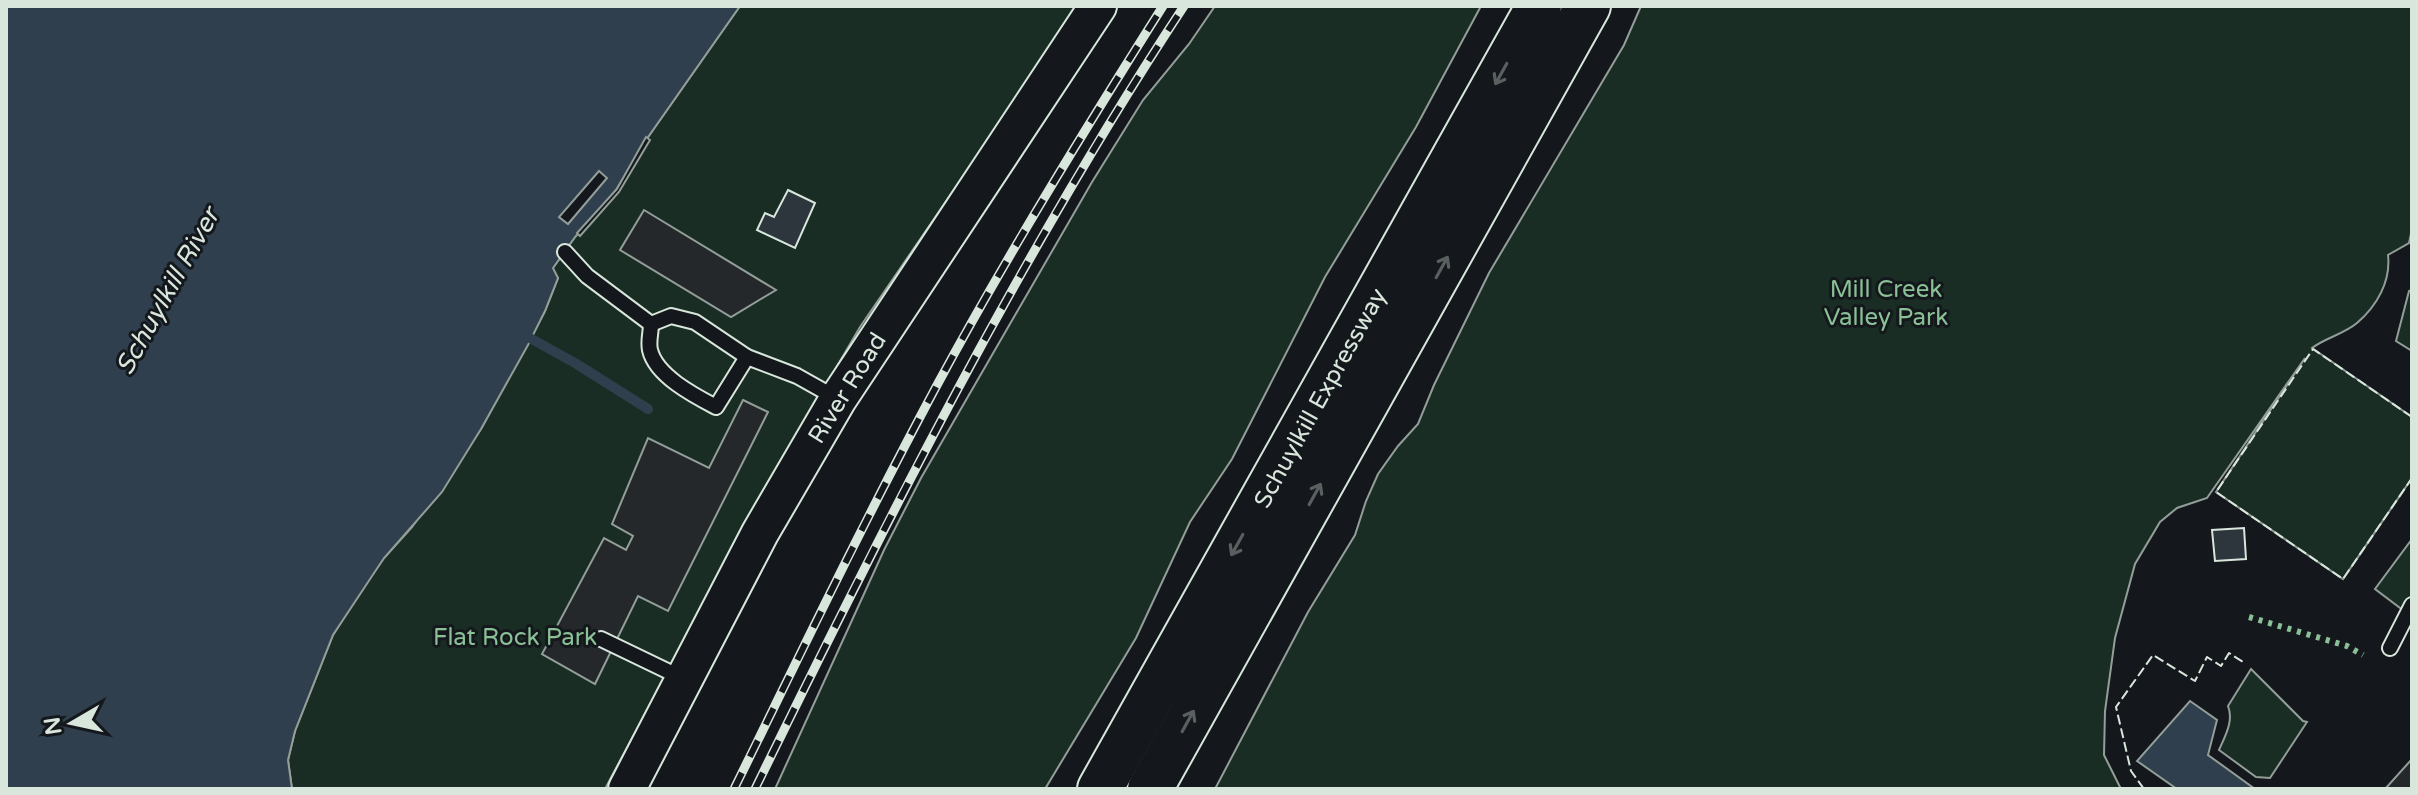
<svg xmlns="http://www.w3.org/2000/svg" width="2418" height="795" viewBox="0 0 2418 795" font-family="'Varela Round',sans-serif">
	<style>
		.green { fill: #1a2d24; stroke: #939e99; stroke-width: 2 }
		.parking { fill: #24282b; stroke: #939e99; stroke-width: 2 }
		.water { fill: #2f3f4d; stroke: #939e99; stroke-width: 2 }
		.pier { fill: #14181c; stroke: #939e99; stroke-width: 2 }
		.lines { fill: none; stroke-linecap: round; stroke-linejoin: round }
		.stream { stroke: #2f3f4d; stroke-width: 10 }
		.building { fill: #2c363c; stroke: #d8e6dc; stroke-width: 2 }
		.service-casing { stroke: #d8e6dc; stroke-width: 18 }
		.tertiary-casing { stroke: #d8e6dc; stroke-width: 40 }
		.motorway-casing { stroke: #d8e6dc; stroke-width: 48 }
		.service { stroke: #14181c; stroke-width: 14 }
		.tertiary { stroke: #14181c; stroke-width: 36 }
		.motorway { stroke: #14181c; stroke-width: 44 }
		.rail-casing { stroke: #d8e6dc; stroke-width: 9 }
		.rail { stroke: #14181c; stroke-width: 6; stroke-dasharray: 18; stroke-linecap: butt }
		.hedge { stroke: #8ac095; stroke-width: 6; stroke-dasharray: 4 6; stroke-linecap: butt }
		.fence { stroke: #d8e6dc; stroke-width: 2; stroke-dasharray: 10 4; stroke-linecap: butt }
		.oneway { stroke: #59605f }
		.labels { text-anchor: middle; stroke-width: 6; stroke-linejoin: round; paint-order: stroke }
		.park-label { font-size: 24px; fill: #8ac095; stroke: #14181c }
		.street-label { font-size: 24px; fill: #d8e6dc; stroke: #14181c }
		.water-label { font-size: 26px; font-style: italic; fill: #d8e6dc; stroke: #14181c }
	</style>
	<rect width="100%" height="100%" fill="#14181c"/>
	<g class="green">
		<polygon points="740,6 1080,6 860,327 760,498 605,789 292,789 288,760 295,731 333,635 359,593 384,558 412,527 481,429 545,311 558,278 552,269 575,237 616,190 646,140"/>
		<polygon points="1215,6 1481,6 1416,127 1325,277 1232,459 1190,522 1136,638 1045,789 775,789 884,550 921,478 1092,182 1143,100 1189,44"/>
		<path d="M 1641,6 L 2412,6 L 2412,229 L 2409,243 L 2388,255 C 2391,281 2377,306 2357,323 C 2344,334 2325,338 2312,348 L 2412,417 L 2412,478 L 2343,579 L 2216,492 L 2305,358 L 2207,498 L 2177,508 L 2160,522 L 2135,564 L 2115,638 L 2105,711 L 2104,755 L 2121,789 L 1215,789 L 1308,612 L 1355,535 L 1366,501 L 1378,474 L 1398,446 L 1418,424 L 1434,385 L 1489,273 L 1624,45 Z"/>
		<polygon points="2412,290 2412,351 2396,341 2409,291"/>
		<polygon points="2412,539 2412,617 2375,589"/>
		<path d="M 2251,669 L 2303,721 L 2307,722 L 2270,778 L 2256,777 L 2219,750 C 2225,736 2234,721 2228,706 Z"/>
	</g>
	<g class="parking">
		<polygon points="644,210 649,213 776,290 731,317 620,250"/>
		<polygon points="743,400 768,412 668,611 638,596 595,684 542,654 604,538 626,550 633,536 612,524 648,438 709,468"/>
		<polygon points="2412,759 2412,789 2385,789"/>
	</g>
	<g class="water">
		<polygon points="6,6 740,6 646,140 616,190 575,237 553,268 558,278 545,311 528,345 481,429 442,492 384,558 333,635 295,731 288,760 292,789 6,789"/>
		<polygon points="2190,701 2217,720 2208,755 2255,789 2177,789 2137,761"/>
	</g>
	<g class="pier">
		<polygon points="646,137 650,140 619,192 580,236 577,233 617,189"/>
		<polygon points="599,171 607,178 568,224 559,217"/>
	</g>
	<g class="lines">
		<polyline class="stream" points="519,332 575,363 648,409"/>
	</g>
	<g class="building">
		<polygon points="788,190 815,203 795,248 757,230 765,213 774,217"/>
		<polygon points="2244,528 2246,559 2215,561 2212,530"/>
	</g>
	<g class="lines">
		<defs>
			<g id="service">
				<polyline points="565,252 587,276 651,324"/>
				<path d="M 651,324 C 651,332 648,342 650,350 C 656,376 695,396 716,407 L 747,357 L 797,376 L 838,399"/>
				<polyline points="651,324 671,316 695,322 747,357"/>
				<polyline points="601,639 684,679"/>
				<polyline points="2390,648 2412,605"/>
			</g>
			<polyline id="tertiary" points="627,789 760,533 838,399 1098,6"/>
			<g id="motorway">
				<polyline points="1100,789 1539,6"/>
				<polyline points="1150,789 1588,6"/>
			</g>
		</defs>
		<use href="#service" class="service-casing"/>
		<use href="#tertiary" class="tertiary-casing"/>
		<use href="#motorway" class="motorway-casing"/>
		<use href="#service" class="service"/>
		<use href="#tertiary" class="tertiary"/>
		<use href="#motorway" class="motorway"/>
		<defs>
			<g id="rail">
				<path d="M 734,789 C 800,655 865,519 936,387 C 1006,257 1084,131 1163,6"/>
				<path d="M 755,789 C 886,521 1020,255 1184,6"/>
			</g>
		</defs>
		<use href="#rail" class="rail-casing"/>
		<use href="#rail" class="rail"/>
		<polyline class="hedge" points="2249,617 2347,646 2363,655"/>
		<g class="fence">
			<polyline points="2412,417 2313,349 2216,492 2343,579 2412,478"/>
			<polyline points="2144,789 2131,771 2116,707 2153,655 2195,681 2207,657 2221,666 2229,653 2243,662"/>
		</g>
	</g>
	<defs><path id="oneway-shaft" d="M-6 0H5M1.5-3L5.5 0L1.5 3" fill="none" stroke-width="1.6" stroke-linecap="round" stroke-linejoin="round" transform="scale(2)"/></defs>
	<g class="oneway">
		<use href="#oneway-shaft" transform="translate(1501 74) rotate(119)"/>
		<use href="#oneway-shaft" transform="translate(1442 267) rotate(-61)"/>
		<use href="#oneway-shaft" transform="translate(1315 494) rotate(-61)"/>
		<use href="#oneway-shaft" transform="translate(1237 545) rotate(119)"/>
		<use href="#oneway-shaft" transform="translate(1188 721) rotate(-61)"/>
	</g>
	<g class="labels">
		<g class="park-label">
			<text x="1886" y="297">Mill Creek<tspan x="1886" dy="28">Valley Park</tspan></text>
			<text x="515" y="645">Flat Rock Park</text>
		</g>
		<g class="street-label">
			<text transform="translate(847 388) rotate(-58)" y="8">River Road</text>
			<text transform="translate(1320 398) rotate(-61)" y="8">Schuylkill Expressway</text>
		</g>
		<g class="water-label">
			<text transform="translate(167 291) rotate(-61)" y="9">Schuylkill River</text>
		</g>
	</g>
	<rect width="2418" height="795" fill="none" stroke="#d8e6dc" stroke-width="16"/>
	<g transform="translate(72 723) rotate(261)" stroke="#14181c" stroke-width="6" paint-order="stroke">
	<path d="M0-6L14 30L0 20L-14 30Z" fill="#d8e6dc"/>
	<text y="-12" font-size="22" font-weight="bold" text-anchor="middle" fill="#d8e6dc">N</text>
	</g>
</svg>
